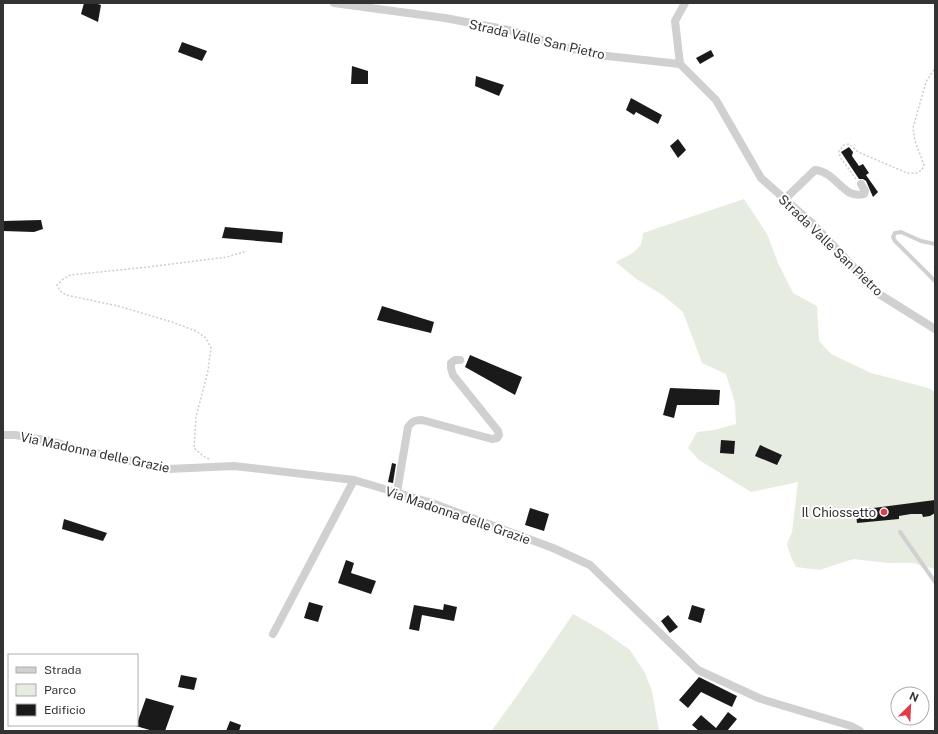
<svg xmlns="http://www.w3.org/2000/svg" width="938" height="734" viewBox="0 0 938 734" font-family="'Public Sans',sans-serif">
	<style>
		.green { fill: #e6ecdf }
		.building { fill: #1a1a1a }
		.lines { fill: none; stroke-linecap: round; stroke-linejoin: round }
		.path { stroke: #cdcdcd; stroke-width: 1.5; stroke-dasharray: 2 2; stroke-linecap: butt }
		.lane { stroke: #d0d0d0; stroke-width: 4 }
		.street { stroke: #d0d0d0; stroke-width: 8 }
		.poi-dot { fill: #e63946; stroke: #fff; stroke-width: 1.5 }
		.labels { text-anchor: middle; stroke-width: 4; stroke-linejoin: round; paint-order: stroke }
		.street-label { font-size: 13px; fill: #333; stroke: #fff }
		.poi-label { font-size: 13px; fill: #333; stroke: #fff; text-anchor: end }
	</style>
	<rect width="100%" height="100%" fill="#fff"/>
	<g class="green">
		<path d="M 744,199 L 767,234 L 778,263 L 793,293 L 817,306 L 819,341 L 831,354 L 871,373 L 928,388 L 935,392 L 935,569 L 913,563 L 888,563 L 853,559 L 820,570 L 796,567 L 791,557 L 787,544 L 792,532 L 798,482 L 751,492 L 699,460 L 688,448 L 697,432 L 714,430 L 736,424 L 735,403 L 726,374 L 702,363 L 683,312 L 664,296 L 635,278 L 616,262 C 630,254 643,251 643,233 Z"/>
		<polygon points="573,614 603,631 630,650 645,673 652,691 659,731 494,731 492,730 514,700"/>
	</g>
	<g class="building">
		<polygon points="84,3 95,3 101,5 98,22 81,14"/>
		<polygon points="182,42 207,51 202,61 178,52"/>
		<polygon points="711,50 714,56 700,64 696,58"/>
		<polygon points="352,66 368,71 368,84 351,84"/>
		<polygon points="476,76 504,85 499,96 475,86"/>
		<polygon points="631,98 662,115 658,124 636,112 634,115 626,110"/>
		<polygon points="678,139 686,150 678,158 670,146"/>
		<polygon points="849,147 853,152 852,156 859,166 863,164 869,173 866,175 878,192 873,197 866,181 863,179 859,179 841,152"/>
		<polygon points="41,220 43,229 34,232 3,231 3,221"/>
		<polygon points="225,227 283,232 282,243 222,238"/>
		<polygon points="382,306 434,322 431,333 377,320"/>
		<polygon points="470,355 522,377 515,395 465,367"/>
		<polygon points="670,388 720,390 719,405 677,405 674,418 663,415"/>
		<polygon points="721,440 735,441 734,454 720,453"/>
		<polygon points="760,445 782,455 777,465 755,456"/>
		<polygon points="392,463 396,464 393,483 388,482"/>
		<polygon points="935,500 935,513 930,516 923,517 922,514 911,514 899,516 899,519 857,523 856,514 858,510"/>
		<polygon points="530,508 549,514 544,531 525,525"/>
		<polygon points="64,519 107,533 103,541 62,529"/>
		<polygon points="346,560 354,563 351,573 376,581 371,594 338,583"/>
		<polygon points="309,602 323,606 318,622 304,618"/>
		<polygon points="444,604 457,607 454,621 422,615 419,631 409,629 414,605 443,610"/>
		<polygon points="692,605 705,609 701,623 688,619"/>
		<polygon points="668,615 678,627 670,633 661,621"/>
		<polygon points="181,675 197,678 194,690 178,687"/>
		<polygon points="699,677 737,696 732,707 701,692 688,708 679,700"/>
		<polygon points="146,698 174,706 165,731 153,731 136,726"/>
		<polygon points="728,712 737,719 727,731 699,731 692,725 701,715 716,728"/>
		<polygon points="230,721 241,725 239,731 226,731"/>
	</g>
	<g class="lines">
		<g class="path">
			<polyline points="856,179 840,157 839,151 844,145 849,144 858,152 907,173 917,173 922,170 924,165 915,141 913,128 926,82 935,68"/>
			<polyline points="209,459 203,456 194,448 196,417 208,371 211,348 206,338 196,331 172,322 118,306 66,295 60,291 57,285 62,280 70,275 148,267 227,257 247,251"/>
		</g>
		<g class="lane">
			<polyline points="935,244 921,241 901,232 895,233 893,237 895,241 935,281"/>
			<polyline points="900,532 935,582"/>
		</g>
		<g class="street">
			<polyline points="334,3 445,18 509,30 589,54 680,64 716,100 761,178 813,224 879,294 935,329"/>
			<polyline points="680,64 675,21 685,3"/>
			<path d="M 785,199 L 815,170 C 837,172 843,200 864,194 L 865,191 L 861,184"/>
			<polyline points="3,435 15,435 51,441 81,450 168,469 234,466 354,480 432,503 553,548 590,565 698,670 761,699 851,726 860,731"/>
			<path d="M 397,492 L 408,427 C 412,421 415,420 422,420 L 492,439 L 497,438 L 499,435 L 498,431 L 453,375 L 451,368 L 451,363 L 455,360 L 460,360"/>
			<polyline points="273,634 354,480"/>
		</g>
	</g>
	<circle class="poi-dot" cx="884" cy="512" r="4"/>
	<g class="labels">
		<g class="street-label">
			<text transform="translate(537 39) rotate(13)" y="5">Strada Valle San Pietro</text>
			<text transform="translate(831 245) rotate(44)" y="5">Strada Valle San Pietro</text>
			<text transform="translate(95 452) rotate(12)" y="5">Via Madonna delle Grazie</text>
			<text transform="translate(458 515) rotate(19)" y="5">Via Madonna delle Grazie</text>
		</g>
		<g class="poi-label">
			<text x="876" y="517">Il Chiossetto</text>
		</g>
	</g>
	<rect width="938" height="734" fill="none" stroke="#333333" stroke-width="8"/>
	<rect x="8" y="654" width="130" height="72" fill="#ffffff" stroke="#adadad"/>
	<rect x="16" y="667" width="20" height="6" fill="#d0d0d0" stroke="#adadad"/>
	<text x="44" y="674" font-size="12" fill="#333333">Strada</text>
	<rect x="16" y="684" width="20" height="12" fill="#e6ecdf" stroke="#adadad"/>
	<text x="44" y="694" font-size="12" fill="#333333">Parco</text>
	<rect x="16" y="704" width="20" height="12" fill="#1a1a1a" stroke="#adadad"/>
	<text x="44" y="714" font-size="12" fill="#333333">Edificio</text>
	<g transform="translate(910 706) rotate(24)"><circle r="19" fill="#ffffff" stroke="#adadad"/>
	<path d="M0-3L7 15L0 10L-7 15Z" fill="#e63946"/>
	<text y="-6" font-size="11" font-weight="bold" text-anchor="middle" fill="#333333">N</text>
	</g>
</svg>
